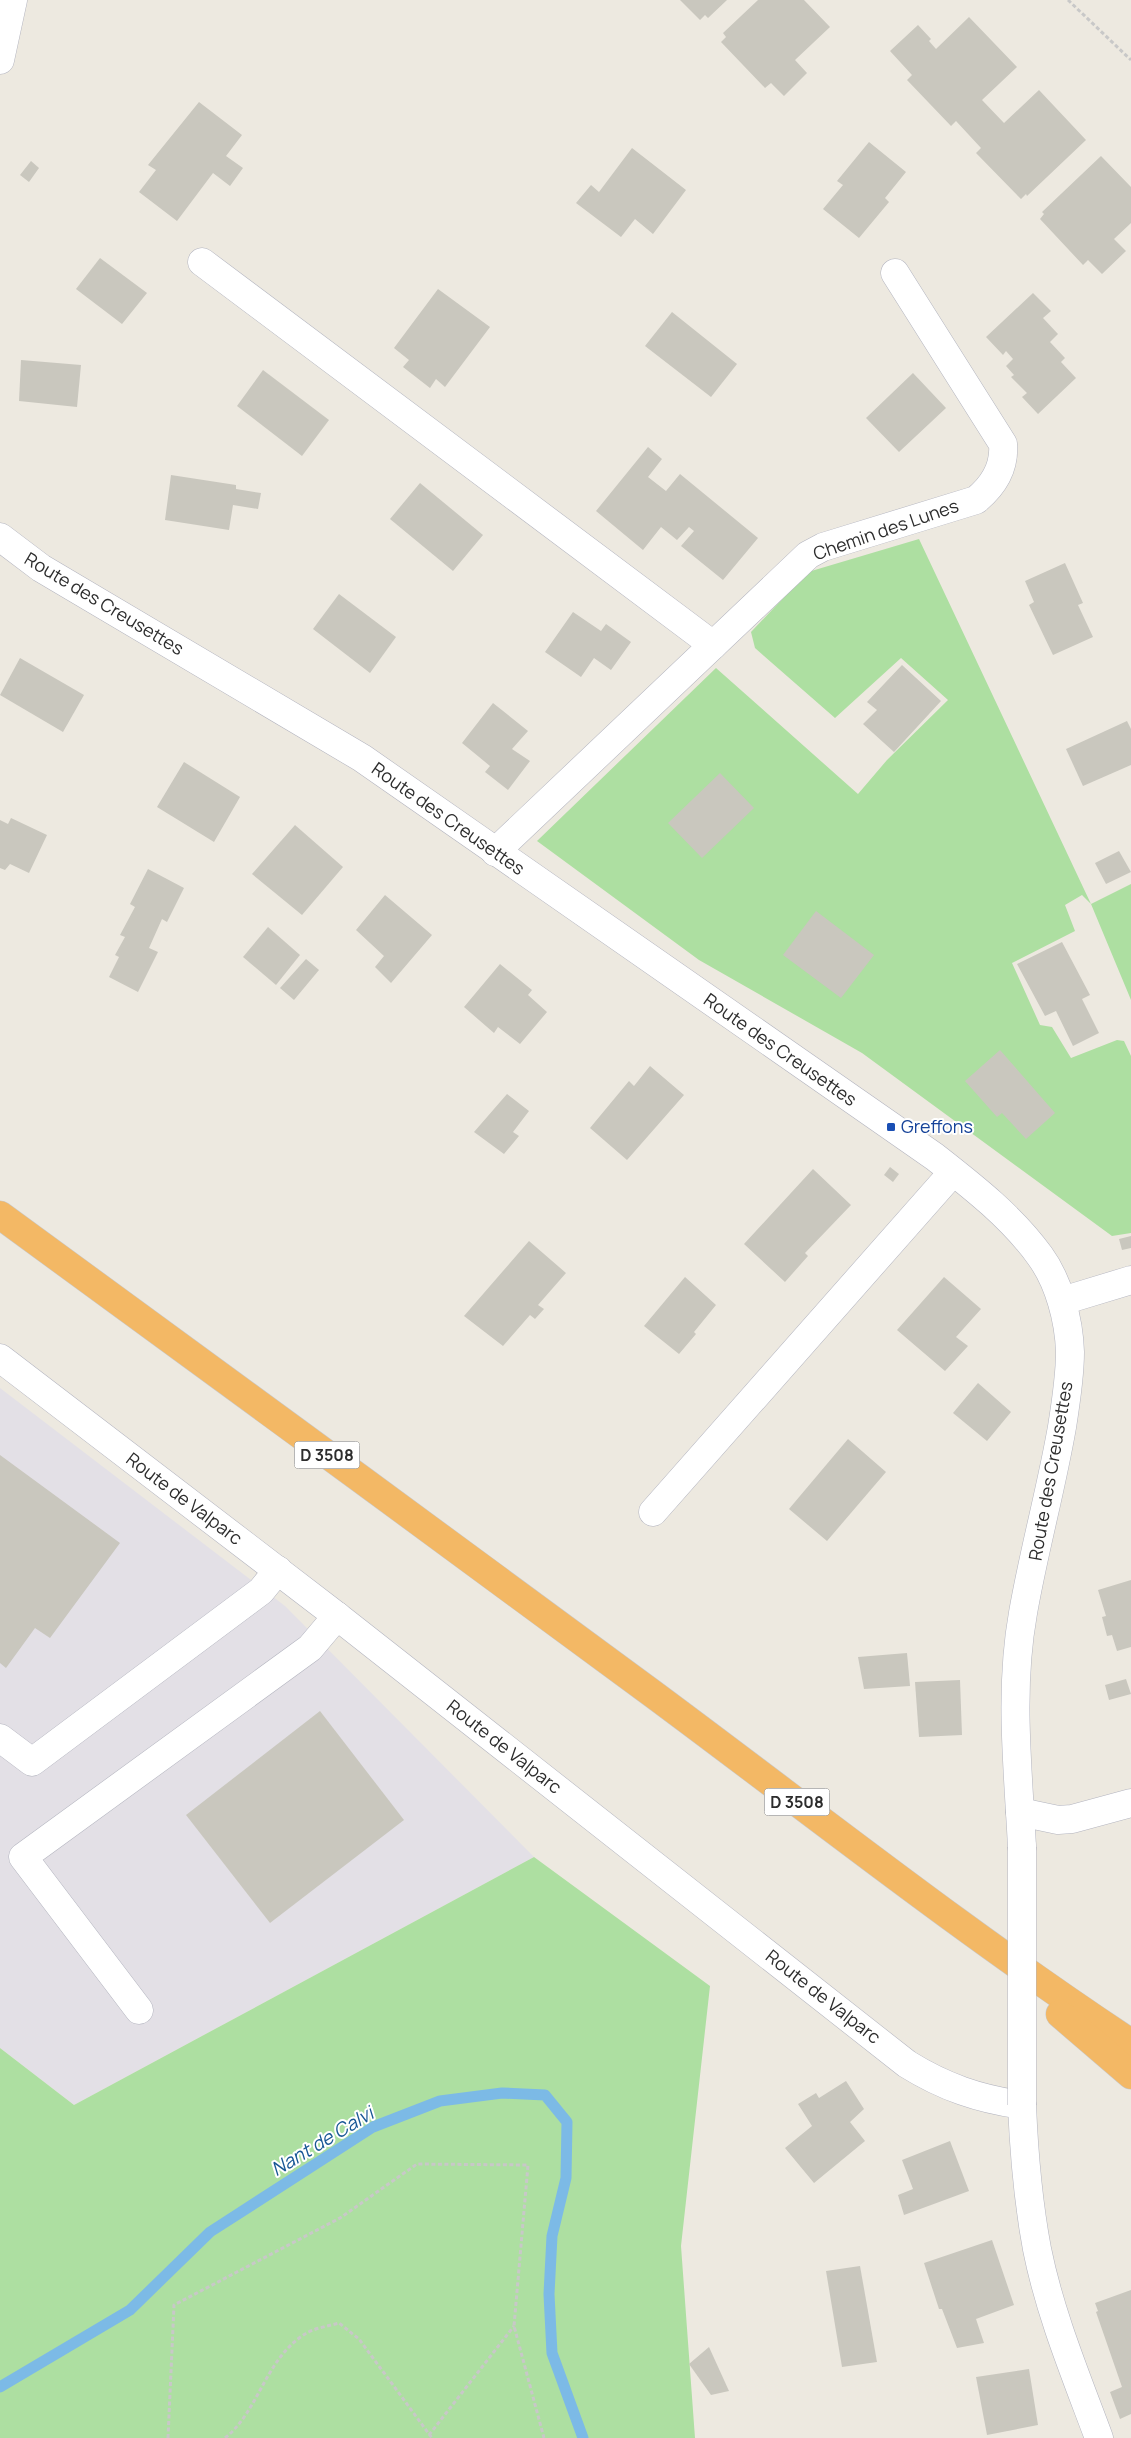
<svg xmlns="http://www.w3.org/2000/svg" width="1131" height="2438" viewBox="0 0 1131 2438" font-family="Manrope,sans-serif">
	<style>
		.industrial { fill: #e3e0e6 }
		.green { fill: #addfa1 }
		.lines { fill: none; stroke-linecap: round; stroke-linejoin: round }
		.stream { stroke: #7cbae6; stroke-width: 11 }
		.building { fill: #c9c7be }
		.minor-casing { stroke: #b3b4bf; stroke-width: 29 }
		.highway-casing { stroke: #c8c8c8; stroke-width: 29 }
		.path { stroke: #c8c8c8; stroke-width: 3; stroke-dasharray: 4 2.5; stroke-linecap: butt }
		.minor { stroke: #fff; stroke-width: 28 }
		.highway { stroke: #f3b865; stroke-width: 28 }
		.minor-bridge-casing { stroke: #b3b4bf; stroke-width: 29; stroke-linecap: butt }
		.minor-bridge { stroke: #fff; stroke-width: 28 }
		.transit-dot { fill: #1a4fb4; stroke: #fff; stroke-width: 2 }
		.labels { text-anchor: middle; stroke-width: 4; stroke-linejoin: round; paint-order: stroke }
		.shield { fill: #fff; stroke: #6c6c6c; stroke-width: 1 }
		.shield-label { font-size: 16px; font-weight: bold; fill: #2d2d2d }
		.street-label { font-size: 18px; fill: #2d2d2d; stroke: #fff }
		.transit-label { font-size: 18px; fill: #164399; stroke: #fff; text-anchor: start }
		.water-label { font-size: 19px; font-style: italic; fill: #185795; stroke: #fff }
	</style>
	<rect width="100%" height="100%" fill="#ede9e0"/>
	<polygon class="industrial" points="0,1388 285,1606 534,1857 74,2105 0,2048"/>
	<g class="green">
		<polygon points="919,539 1091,904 1131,884 1131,1000 1091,904 1082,895 1065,905 1075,931 1012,963 1040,1025 1052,1027 1071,1058 1117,1040 1124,1041 1131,1056 1131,1233 1112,1236 862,1053 699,960 537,841 716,668 858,794 887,760 948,700 901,658 835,718 755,648 751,632 808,572"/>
		<polygon points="534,1857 710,1986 681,2246 695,2438 0,2438 0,2048 74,2105"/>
	</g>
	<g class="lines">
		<polyline class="stream" points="0,2387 130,2310 210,2232 373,2127 440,2101 502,2093 545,2095 567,2122 566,2178 552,2236 549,2294 552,2353 583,2438"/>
	</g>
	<g class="building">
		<polygon points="680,0 727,0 708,18 705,15 700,20"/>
		<polygon points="758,0 804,0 830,27 795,60 807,73 784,96 771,83 765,88 721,42 726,37 723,33"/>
		<polygon points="969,17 1017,67 982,100 1004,123 1039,90 1086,140 1027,196 1026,194 1021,199 976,153 981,148 956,121 951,126 907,80 912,75 890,51 918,25 931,39 929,41 936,49"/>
		<polygon points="199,102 242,135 226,156 243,168 230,186 213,173 177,221 139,192 156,170 148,165"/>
		<polygon points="869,142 906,172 885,198 889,202 859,238 823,209 843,185 837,181"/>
		<polygon points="632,148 686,190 653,234 635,219 621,237 576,203 591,185 599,192"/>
		<polygon points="1101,156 1131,187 1131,223 1114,239 1126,251 1102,274 1088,260 1083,265 1040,219 1044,214 1042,212"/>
		<polygon points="31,161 39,168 29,182 20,175"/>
		<polygon points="100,258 147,293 122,324 76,289"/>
		<polygon points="438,289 490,327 445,387 436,379 430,388 403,367 409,360 394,348"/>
		<polygon points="1033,293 1051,311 1043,318 1058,334 1050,342 1065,358 1061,362 1076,378 1038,414 1022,397 1027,393 1011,377 1014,375 1006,366 1013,359 1006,351 1003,355 986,337"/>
		<polygon points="672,312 737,364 711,397 645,346"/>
		<polygon points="21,360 81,365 77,407 19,401"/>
		<polygon points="263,370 329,420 302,456 237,406"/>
		<polygon points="913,373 946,408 899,452 866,418"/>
		<polygon points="648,447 662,459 648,477 666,491 680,474 758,538 723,580 681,546 694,531 689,527 677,540 661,527 643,550 596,511"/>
		<polygon points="171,475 236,485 236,489 261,493 258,509 233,505 229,530 165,520"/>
		<polygon points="420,483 483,535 453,571 390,519"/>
		<polygon points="1065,563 1083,603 1078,605 1093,637 1053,655 1029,605 1034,602 1025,581"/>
		<polygon points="339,594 396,637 370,673 313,629"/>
		<polygon points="573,612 601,631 606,624 631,642 611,670 594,658 581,677 545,652"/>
		<polygon points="20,658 84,695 63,732 0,695"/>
		<polygon points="902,665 941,701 894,752 863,724 877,710 867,702"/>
		<polygon points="493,703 528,731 512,749 530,761 508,790 485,772 490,766 462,743"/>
		<polygon points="1127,721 1131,729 1131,765 1083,786 1066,749"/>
		<polygon points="184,762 240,797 214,842 157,807"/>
		<polygon points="720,773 754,808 702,858 668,823"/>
		<polygon points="11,818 47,835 29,873 10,864 5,870 0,868 0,820 8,824"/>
		<polygon points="295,825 343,867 302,915 252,874"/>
		<polygon points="1119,851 1131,872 1106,884 1095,863"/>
		<polygon points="148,869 184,888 167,922 162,919 149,948 158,952 138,992 109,977 119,957 115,955 125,937 120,935 135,907 130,904"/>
		<polygon points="385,895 432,935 391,983 375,967 384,956 356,930"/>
		<polygon points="816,911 874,955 841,998 783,955"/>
		<polygon points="268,927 300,955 276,985 243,957"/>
		<polygon points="1062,942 1090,995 1082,999 1099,1033 1073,1046 1056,1011 1045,1016 1017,964"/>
		<polygon points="306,959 319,970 294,1000 280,988"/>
		<polygon points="500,964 532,990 528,995 547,1012 520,1044 498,1027 494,1033 464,1007"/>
		<polygon points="1000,1050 1055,1113 1026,1139 1002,1113 997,1117 965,1081"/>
		<polygon points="650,1066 684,1095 627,1160 590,1128 629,1081 634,1086"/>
		<polygon points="507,1094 529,1111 513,1132 519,1136 504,1154 474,1132"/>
		<polygon points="890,1167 899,1174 893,1182 884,1175"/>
		<polygon points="813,1169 851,1205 805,1253 808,1256 785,1282 744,1244"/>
		<polygon points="1131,1236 1131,1248 1122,1250 1119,1239"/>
		<polygon points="529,1241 566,1273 538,1305 544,1309 535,1319 530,1315 503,1346 464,1316"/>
		<polygon points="685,1277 716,1305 694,1332 696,1334 679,1354 644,1326"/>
		<polygon points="944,1277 981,1309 956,1337 968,1346 945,1371 897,1330"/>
		<polygon points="978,1383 1011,1412 987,1441 953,1413"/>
		<polygon points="848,1439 886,1472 827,1541 789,1509"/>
		<polygon points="0,1455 120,1543 50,1638 35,1628 6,1668 0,1663"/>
		<polygon points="1131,1580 1131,1647 1117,1651 1112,1635 1107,1636 1102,1617 1106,1616 1098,1590"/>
		<polygon points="907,1653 910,1686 864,1689 858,1657"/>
		<polygon points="1126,1679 1131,1694 1109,1700 1105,1685"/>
		<polygon points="960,1680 962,1735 919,1737 915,1682"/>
		<polygon points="320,1711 404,1820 270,1923 186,1815"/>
		<polygon points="846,2081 864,2109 850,2122 865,2141 814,2183 785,2148 812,2126 798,2104 816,2093 819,2098"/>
		<polygon points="950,2141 969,2191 904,2215 898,2195 913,2189 902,2160"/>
		<polygon points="992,2240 1014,2305 976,2319 984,2343 957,2348 942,2309 939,2309 924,2263"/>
		<polygon points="860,2266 877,2362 842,2367 826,2271"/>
		<polygon points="1131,2290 1131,2414 1120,2419 1110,2392 1122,2387 1096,2312 1098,2311 1095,2303"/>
		<polygon points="709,2347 729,2391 711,2395 689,2364"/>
		<polygon points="1029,2369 1038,2425 987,2435 976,2377"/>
	</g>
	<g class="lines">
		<defs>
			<g id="minor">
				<polyline points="0,60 13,0"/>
				<polyline points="202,262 713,645"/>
				<path d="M 0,537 L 41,568 L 362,758 L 935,1157 C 972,1186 1012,1217 1040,1256 C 1059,1282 1069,1320 1070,1352 C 1070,1377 1066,1402 1062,1427 C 1051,1490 1034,1550 1023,1613 C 1009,1691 1018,1768 1022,1847"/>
				<path d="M 495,852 L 808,555 L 823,547 L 976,500 C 993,486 1005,468 1003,444 L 895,273"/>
				<polyline points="1062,1301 1131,1280"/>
				<path d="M 0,1358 L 337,1616 L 907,2064 C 944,2087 979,2099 1022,2105 C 1024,2153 1028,2201 1037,2249 C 1050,2314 1076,2376 1099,2438"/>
				<polyline points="653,1512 953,1172"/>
				<polyline points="0,1738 32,1762 261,1591 278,1570"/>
				<polyline points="1020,1812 1058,1820 1072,1819 1131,1803"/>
				<polyline points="139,2010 23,1857 310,1648 337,1616"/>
			</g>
			<g id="highway">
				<path d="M 0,1215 C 218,1375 436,1533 653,1694 C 812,1812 966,1934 1131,2043"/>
				<polyline points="1060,2014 1131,2075"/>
			</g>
		</defs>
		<use href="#minor" class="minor-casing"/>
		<use href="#highway" class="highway-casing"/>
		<g class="path">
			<polyline points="1068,0 1131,60"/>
			<polyline points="429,2435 514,2326"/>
			<polyline points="168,2438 174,2305 340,2218 417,2164 528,2165 514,2326 544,2438"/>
			<path d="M 225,2438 C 259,2411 265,2359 305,2334 C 314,2328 329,2326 339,2323 L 359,2339 L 432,2438"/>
		</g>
		<use href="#minor" class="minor"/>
		<use href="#highway" class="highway"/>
		<defs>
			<polyline id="minor-bridge" points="1022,1847 1022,2105"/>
		</defs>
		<use href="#minor-bridge" class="minor-bridge-casing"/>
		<use href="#minor-bridge" class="minor-bridge"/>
	</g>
	<rect class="transit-dot" x="886" y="1122" width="10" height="10" rx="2.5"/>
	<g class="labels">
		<g class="shield">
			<rect x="294.5" y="1441.5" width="65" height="27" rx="4"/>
			<rect x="764.5" y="1788.5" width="65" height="27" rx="4"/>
		</g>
		<g class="shield-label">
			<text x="327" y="1461">D 3508</text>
			<text x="797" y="1808">D 3508</text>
		</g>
		<g class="street-label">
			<text transform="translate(886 530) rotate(-19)" y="6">Chemin des Lunes</text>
			<text transform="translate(104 604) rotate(31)" y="6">Route des Creusettes</text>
			<text transform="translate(448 819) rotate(35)" y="6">Route des Creusettes</text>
			<text transform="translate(780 1050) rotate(35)" y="6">Route des Creusettes</text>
			<text transform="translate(1051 1471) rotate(-80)" y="6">Route des Creusettes</text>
			<text transform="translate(184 1499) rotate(37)" y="6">Route de Valparc</text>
			<text transform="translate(504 1747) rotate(38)" y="6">Route de Valparc</text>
			<text transform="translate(823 1997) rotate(38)" y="6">Route de Valparc</text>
		</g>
		<g class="transit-label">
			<text x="901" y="1133">Greffons</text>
		</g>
		<g class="water-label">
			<text transform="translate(322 2141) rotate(-31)" y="7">Nant de Calvi</text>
		</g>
	</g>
</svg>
